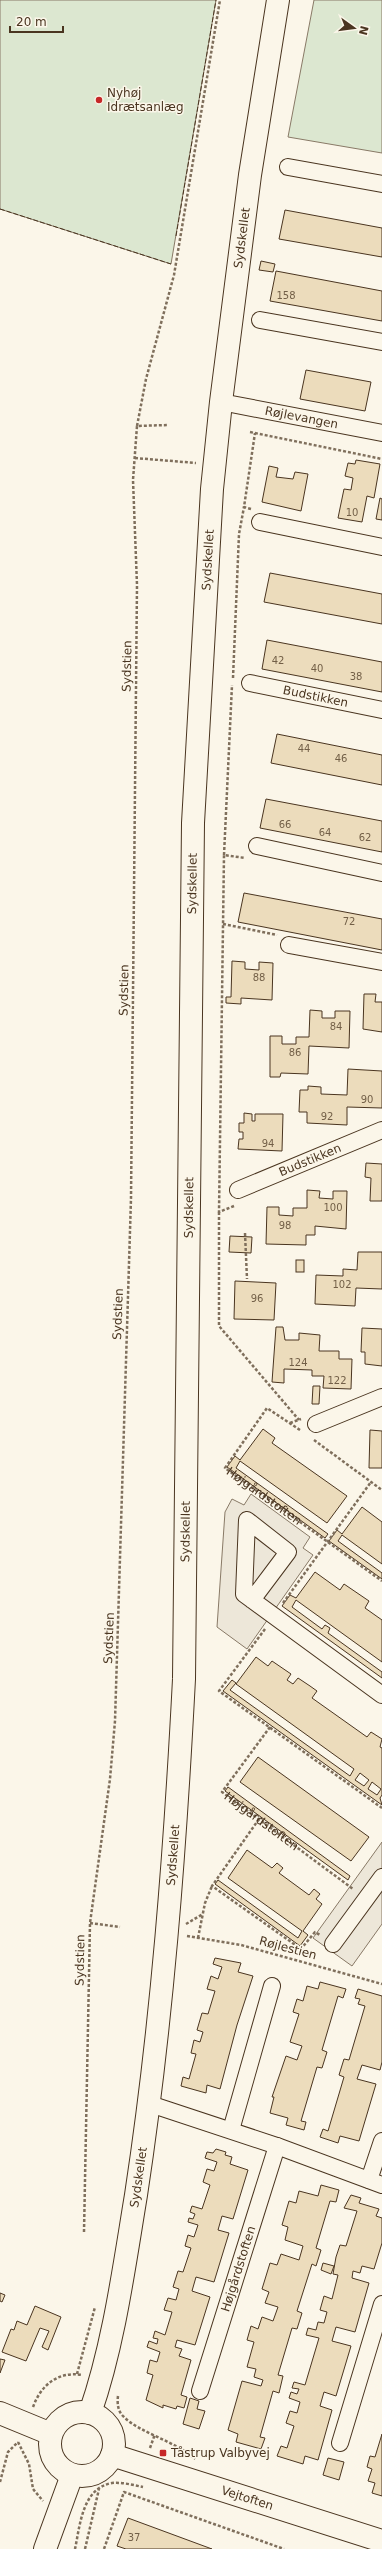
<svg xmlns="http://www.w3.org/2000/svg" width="382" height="2549" viewBox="0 0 382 2549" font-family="'DejaVu Sans',sans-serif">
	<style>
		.green { fill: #dce7d0; stroke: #887966 }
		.parking { fill: #ede7d9; stroke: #887966 }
		.building { fill: #ecdcbc; stroke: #4a3520; fill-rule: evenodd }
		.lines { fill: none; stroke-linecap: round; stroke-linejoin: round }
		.street-casing { stroke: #4a3520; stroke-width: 18 }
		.secondary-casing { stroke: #4a3520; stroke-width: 24 }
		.path { stroke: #7f6f5c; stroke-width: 2.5; stroke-dasharray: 3 2; stroke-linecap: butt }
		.street { stroke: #fbf6e9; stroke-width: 16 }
		.secondary { stroke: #fbf6e9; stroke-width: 22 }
		.fence { stroke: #4a3520; stroke-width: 1; stroke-dasharray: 5 2; stroke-linecap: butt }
		.poi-dot { fill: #c62828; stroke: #fbf6e9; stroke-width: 1.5 }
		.labels { text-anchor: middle; stroke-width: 3; stroke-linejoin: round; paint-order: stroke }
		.number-label { font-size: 10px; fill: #725f47 }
		.poi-label { font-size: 12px; fill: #4a3520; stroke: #fbf6e9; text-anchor: start }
		.street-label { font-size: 12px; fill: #4a3520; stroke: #fbf6e9 }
	</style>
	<rect width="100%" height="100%" fill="#fbf6e9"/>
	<g class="green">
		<polygon points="0,0 216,0 171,264 0,209"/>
		<polygon points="314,0 382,0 382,153 288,137"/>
	</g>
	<g class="parking">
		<polygon points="251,1494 310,1537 303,1548 313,1555 247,1649 217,1627 225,1512 232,1499 244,1505"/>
		<polygon points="382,1842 382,1924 352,1966 313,1938"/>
	</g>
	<g class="building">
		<polygon points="285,210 382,228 382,257 279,239"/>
		<polygon points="261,261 275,264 273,272 259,270"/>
		<polygon points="276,271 382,291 382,321 270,301"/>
		<polygon points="306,370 371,382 365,411 300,399"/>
		<polygon points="356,460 380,464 374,498 367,496 362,522 338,518 344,489 351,490 353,478 345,476 348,463 355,464"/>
		<polygon points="269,466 278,468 276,477 293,479 295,472 308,474 301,511 262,502"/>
		<polygon points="380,498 382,499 382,520 376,519"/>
		<polygon points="270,573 382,594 382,624 264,602"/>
		<polygon points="267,640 382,662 382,692 262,669"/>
		<polygon points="277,734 382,755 382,785 271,763"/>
		<polygon points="266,799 382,821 382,852 260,828"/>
		<polygon points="244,893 382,919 382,950 238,922"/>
		<polygon points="232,961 245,962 245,969 259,970 259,962 273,963 272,1000 241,998 241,1004 226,1003 226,997 231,997"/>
		<polygon points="364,994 376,994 375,1002 382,1002 382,1032 363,1029"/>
		<polygon points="310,1010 322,1011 322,1018 335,1018 335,1011 350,1011 349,1048 309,1046 308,1074 281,1073 280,1077 270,1077 270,1036 282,1036 282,1044 296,1044 296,1037 309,1037"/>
		<polygon points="348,1069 382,1071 382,1108 347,1107 347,1125 307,1123 307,1112 299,1112 300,1090 308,1090 308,1086 321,1087 321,1094 347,1095"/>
		<polygon points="244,1113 252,1114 252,1121 255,1121 255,1114 283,1114 282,1151 238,1149 239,1139 243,1139 243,1132 239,1132 239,1123 244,1123"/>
		<polygon points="366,1163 382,1164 382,1201 370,1201 371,1178 365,1177"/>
		<polygon points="307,1190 320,1191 319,1198 333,1199 333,1191 347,1191 346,1229 315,1226 315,1235 306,1235 306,1245 266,1244 267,1207 279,1207 279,1215 293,1216 293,1208 307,1208"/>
		<polygon points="230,1236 252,1237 251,1253 229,1252"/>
		<polygon points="358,1252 382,1252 382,1289 356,1288 355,1306 315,1304 316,1275 343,1276 343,1269 357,1270"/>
		<rect x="296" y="1260" width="8" height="12"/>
		<polygon points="235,1281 276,1283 274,1320 234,1319"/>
		<polygon points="276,1327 283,1327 285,1340 299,1340 299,1333 320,1335 319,1351 339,1351 339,1359 352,1359 351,1389 323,1388 324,1376 312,1376 312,1370 284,1369 284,1383 272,1382"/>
		<polygon points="362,1328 382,1329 382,1366 365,1364 365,1352 361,1352"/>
		<polygon points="313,1386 320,1386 319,1404 312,1404"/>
		<polygon points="263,1429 275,1438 272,1443 347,1496 327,1523 240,1461 236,1468 328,1534 325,1538 227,1467 235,1456 240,1460"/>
		<polygon points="370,1430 382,1431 382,1468 369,1468"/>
		<polygon points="362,1507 382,1522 382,1564 342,1535 338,1541 382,1573 382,1579 329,1541 337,1530 342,1534"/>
		<polygon points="315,1572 340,1590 344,1584 369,1601 365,1608 382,1620 382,1662 296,1600 292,1607 322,1629 325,1625 330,1628 328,1633 382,1672 382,1678 282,1606 290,1595 296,1598"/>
		<path d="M 256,1657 L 268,1666 L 272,1661 L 291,1674 L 287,1680 L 293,1684 L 298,1678 L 310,1686 L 317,1691 L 312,1698 L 367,1737 L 371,1732 L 382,1739 L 380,1747 L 382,1748 L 382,1795 L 380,1798 L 382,1805 L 223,1691 L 232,1680 L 236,1683 L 230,1690 L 350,1776 L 354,1769 L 236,1684 ZM 360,1773 L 369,1780 L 364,1786 L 355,1780 ZM 372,1782 L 381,1789 L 377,1795 L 368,1789 Z"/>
		<polygon points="258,1757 369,1837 351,1861 240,1782"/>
		<polygon points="228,1787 350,1876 348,1880 225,1791"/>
		<polygon points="247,1850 272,1868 277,1863 283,1868 279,1873 309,1895 314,1889 320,1894 316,1899 322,1904 303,1931 308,1935 300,1946 215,1884 218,1880 298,1938 302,1931 228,1878"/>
		<polygon points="215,1958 241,1963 238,1972 253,1976 237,2025 220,2089 207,2085 206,2093 181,2086 183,2077 189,2079 196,2054 191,2053 194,2040 200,2042 203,2032 197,2030 202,2013 208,2014 215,1991 207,1989 211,1976 218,1979 222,1967 213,1964"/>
		<polygon points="320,1982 346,1989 343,1998 338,1996 322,2050 327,2052 322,2068 317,2067 301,2121 306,2122 304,2130 286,2125 288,2118 270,2113 274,2097 272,2097 286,2056 297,2060 302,2046 290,2042 299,2014 293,2012 297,1999 303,2001 307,1986 318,1989"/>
		<polygon points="358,1989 382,1996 382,2062 380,2070 362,2065 357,2079 376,2084 359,2141 340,2136 338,2143 320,2137 323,2129 328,2131 344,2077 339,2075 344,2059 349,2060 365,2006 358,2004 360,1999 355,1998"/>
		<polygon points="216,2149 226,2152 225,2155 232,2157 230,2164 248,2170 233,2219 222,2216 218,2230 229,2233 214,2282 196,2277 192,2291 210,2297 195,2345 177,2340 175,2347 182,2349 179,2356 191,2360 181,2395 187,2397 184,2408 177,2406 176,2409 163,2405 163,2408 146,2400 153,2375 147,2373 150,2360 157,2362 160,2352 147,2347 149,2341 157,2344 158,2339 153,2338 155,2331 165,2335 172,2312 164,2310 168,2298 176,2300 179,2289 173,2287 178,2271 183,2272 191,2248 185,2246 188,2235 194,2237 198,2225 188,2222 189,2218 193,2219 195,2214 190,2212 192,2206 202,2209 210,2185 203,2182 207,2169 214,2171 217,2162 205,2158 207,2152 213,2153"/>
		<polygon points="321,2185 339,2190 336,2202 330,2201 316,2248 321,2250 316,2266 312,2264 297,2311 302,2313 297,2329 292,2328 278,2375 283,2376 279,2393 273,2391 260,2437 265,2438 261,2449 236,2442 238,2434 228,2430 242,2381 261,2386 263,2380 254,2377 256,2369 247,2367 254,2342 247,2340 251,2326 258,2329 262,2317 273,2321 278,2307 265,2303 269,2292 262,2289 270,2263 277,2265 281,2254 299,2260 303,2246 285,2240 288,2227 282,2225 289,2201 296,2203 299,2191 318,2196"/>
		<polygon points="351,2195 361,2198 359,2203 379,2209 376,2216 382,2218 382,2243 374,2269 362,2266 360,2273 353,2271 352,2278 369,2283 355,2332 336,2327 332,2341 351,2346 336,2396 324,2392 320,2406 332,2410 318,2460 305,2456 303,2464 277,2456 281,2446 287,2448 294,2426 286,2423 290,2411 297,2413 300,2402 289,2398 291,2392 297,2394 299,2389 292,2388 294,2382 305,2385 319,2338 306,2335 308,2328 316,2330 318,2322 324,2323 327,2312 320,2310 324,2296 332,2299 338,2275 333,2274 336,2257 340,2245 346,2246 357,2211 344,2208"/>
		<polygon points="323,2263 334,2266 331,2274 321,2270"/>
		<polygon points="0,2293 5,2295 2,2302 0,2301"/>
		<polygon points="35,2306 61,2317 48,2350 42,2347 49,2331 40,2328 26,2361 2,2352 11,2329 14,2330 17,2321 27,2325"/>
		<polygon points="0,2359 5,2360 0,2373"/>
		<polygon points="190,2398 199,2401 197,2409 205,2411 199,2429 183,2424"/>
		<polygon points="382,2434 382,2496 372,2493 375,2483 368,2481 372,2469 367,2467 370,2456 375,2457"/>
		<polygon points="328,2458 344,2462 339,2480 323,2475"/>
		<polygon points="128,2518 212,2549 126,2549 117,2546"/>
	</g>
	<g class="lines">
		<defs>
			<g id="street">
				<polyline points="288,167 382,184"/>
				<polyline points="260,320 382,342"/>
				<path id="s3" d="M 221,402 L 382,433"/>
				<polyline points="260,522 382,547"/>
				<path id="s4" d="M 250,683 L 382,710"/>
				<polyline points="257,846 382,873"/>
				<polyline points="289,945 382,962"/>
				<path id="s5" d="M 238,1190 L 382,1130"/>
				<polyline points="316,1424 382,1397"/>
				<polyline points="252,1600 288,1552 247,1520 244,1594 382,1695"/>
				<polyline points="333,1944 382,1877"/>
				<polyline points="150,2104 277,2146 382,2185"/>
				<polyline points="231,2130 272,1986"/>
				<polyline points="369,2180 382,2141"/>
				<path id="s6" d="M 200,2391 L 277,2146"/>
				<polyline points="340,2443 382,2304"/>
			</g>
			<g id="secondary">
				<circle cx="82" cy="2444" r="32"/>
				<polyline points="0,2413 51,2434"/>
				<path id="s7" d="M 90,2413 C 114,2344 124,2267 136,2195 C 162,2024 175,1852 184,1679 L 193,823 L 212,489 L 221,402 L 250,175 L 278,0"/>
				<path id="s8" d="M 112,2455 L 382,2541"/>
				<polyline points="45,2549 72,2475"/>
			</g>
		</defs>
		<use href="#street" class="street-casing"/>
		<use href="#secondary" class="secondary-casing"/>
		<g class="path">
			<polyline points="137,426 146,379 174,275 220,0"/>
			<polyline points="250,432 382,459"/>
			<polyline points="135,458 196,463"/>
			<polyline points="251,509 244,507 255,433"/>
			<polyline points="233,678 239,534 244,507"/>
			<polyline points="224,855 232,685"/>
			<polyline points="223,924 277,935"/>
			<polyline points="234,1206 219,1212 224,855 245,858"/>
			<polyline points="219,1212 219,1326 299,1420"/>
			<polyline points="245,1233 247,1279"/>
			<polyline points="290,1423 301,1419"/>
			<path id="s1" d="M 300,1430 L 267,1408 L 225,1468 L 382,1581"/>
			<polyline points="314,1440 382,1490"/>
			<polyline points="283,1603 371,1482"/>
			<polyline points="265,1629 219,1691 382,1808"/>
			<path id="s2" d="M 270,1727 L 222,1792 L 353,1889"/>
			<polyline points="259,1819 212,1886 301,1949 315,1932 320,1935"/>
			<polyline points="90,1923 120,1927"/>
			<polyline points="186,1924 203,1914"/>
			<polyline points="187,1936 241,1945 382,1984"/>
			<polyline points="198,1938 205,1903 212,1886"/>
			<polyline points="84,2232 90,1923 110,1779 115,1721 131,1198 137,585 133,480 137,426 168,425"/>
			<polyline points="77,2374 95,2307"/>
			<path d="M 118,2396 C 117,2404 118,2412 124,2417 C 140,2433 175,2441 195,2459"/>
			<path d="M 33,2407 C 41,2385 58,2371 82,2375"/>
			<polyline points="18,2442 29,2464 33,2489 43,2501"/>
			<polyline points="150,2448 155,2434"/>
			<polyline points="0,2482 8,2452 18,2442"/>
			<path d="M 75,2549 C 80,2526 82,2488 112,2483 C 122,2482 133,2485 143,2487"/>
			<polyline points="85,2549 99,2489"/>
			<polyline points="104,2549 124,2492 284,2549"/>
		</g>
		<use href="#street" class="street"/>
		<use href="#secondary" class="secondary"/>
		<g class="fence">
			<polyline points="0,209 171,264"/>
			<polyline points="176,236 216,0"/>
		</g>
	</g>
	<g class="poi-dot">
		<circle cx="99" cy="100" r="4"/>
		<rect x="159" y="2449" width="8" height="8" rx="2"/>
	</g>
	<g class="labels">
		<g class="number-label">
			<text x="286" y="299">158</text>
			<text x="352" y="516">10</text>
			<text x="278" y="664">42</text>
			<text x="317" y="672">40</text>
			<text x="356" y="680">38</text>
			<text x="304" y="752">44</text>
			<text x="341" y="762">46</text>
			<text x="285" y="828">66</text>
			<text x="325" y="836">64</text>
			<text x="365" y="841">62</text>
			<text x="349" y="925">72</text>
			<text x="259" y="981">88</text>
			<text x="336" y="1030">84</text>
			<text x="295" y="1056">86</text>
			<text x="367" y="1103">90</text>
			<text x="327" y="1120">92</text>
			<text x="268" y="1147">94</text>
			<text x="333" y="1211">100</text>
			<text x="285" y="1229">98</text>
			<text x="342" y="1288">102</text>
			<text x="257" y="1302">96</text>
			<text x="298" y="1366">124</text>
			<text x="337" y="1384">122</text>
			<text x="134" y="2541">37</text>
		</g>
		<g class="poi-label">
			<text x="107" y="97">Nyhøj<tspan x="107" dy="14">Idrætsanlæg</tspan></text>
			<text x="171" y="2457">Tåstrup Valbyvej</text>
		</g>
		<g class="street-label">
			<text dy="4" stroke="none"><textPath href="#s7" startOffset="2185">Sydskellet</textPath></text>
			<text dy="4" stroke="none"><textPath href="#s3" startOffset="82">Røjlevangen</textPath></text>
			<text dy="4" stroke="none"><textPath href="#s7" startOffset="1861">Sydskellet</textPath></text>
			<text transform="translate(127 666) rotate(-89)" y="4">Sydstien</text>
			<text dy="4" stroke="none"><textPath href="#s4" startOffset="67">Budstikken</textPath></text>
			<text dy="4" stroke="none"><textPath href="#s7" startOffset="1537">Sydskellet</textPath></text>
			<text transform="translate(124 990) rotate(-89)" y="4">Sydstien</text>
			<text dy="4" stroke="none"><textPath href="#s5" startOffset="78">Budstikken</textPath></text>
			<text dy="4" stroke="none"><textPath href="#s7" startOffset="1213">Sydskellet</textPath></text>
			<text transform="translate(118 1314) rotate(-88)" y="4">Sydstien</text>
			<text dy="4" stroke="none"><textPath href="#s1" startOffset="161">Højgårdstoften</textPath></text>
			<text dy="4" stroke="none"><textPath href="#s7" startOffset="889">Sydskellet</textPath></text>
			<text transform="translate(109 1638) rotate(-88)" y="4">Sydstien</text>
			<text dy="4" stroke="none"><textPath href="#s2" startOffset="130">Højgårdstoften</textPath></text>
			<text dy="4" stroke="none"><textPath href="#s7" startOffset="565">Sydskellet</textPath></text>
			<text transform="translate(288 1948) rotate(15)" y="4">Røjlestien</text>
			<text transform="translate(80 1960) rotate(-89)" y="4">Sydstien</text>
			<text dy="4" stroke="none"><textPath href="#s7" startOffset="241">Sydskellet</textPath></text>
			<text dy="4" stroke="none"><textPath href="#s6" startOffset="128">Højgårdstoften</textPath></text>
			<text dy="4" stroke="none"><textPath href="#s8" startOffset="142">Vejtoften</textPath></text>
		</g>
	</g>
	<g transform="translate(354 28) rotate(104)" stroke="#fbf6e9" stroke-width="3" paint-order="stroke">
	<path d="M0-3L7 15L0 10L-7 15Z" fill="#4a3520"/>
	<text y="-6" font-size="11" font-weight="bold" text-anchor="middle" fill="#4a3520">N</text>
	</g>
	<path d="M10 26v6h53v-6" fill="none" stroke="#4a3520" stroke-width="2"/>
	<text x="16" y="26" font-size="12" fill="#4a3520" stroke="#fbf6e9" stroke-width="3" paint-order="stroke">20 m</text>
</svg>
